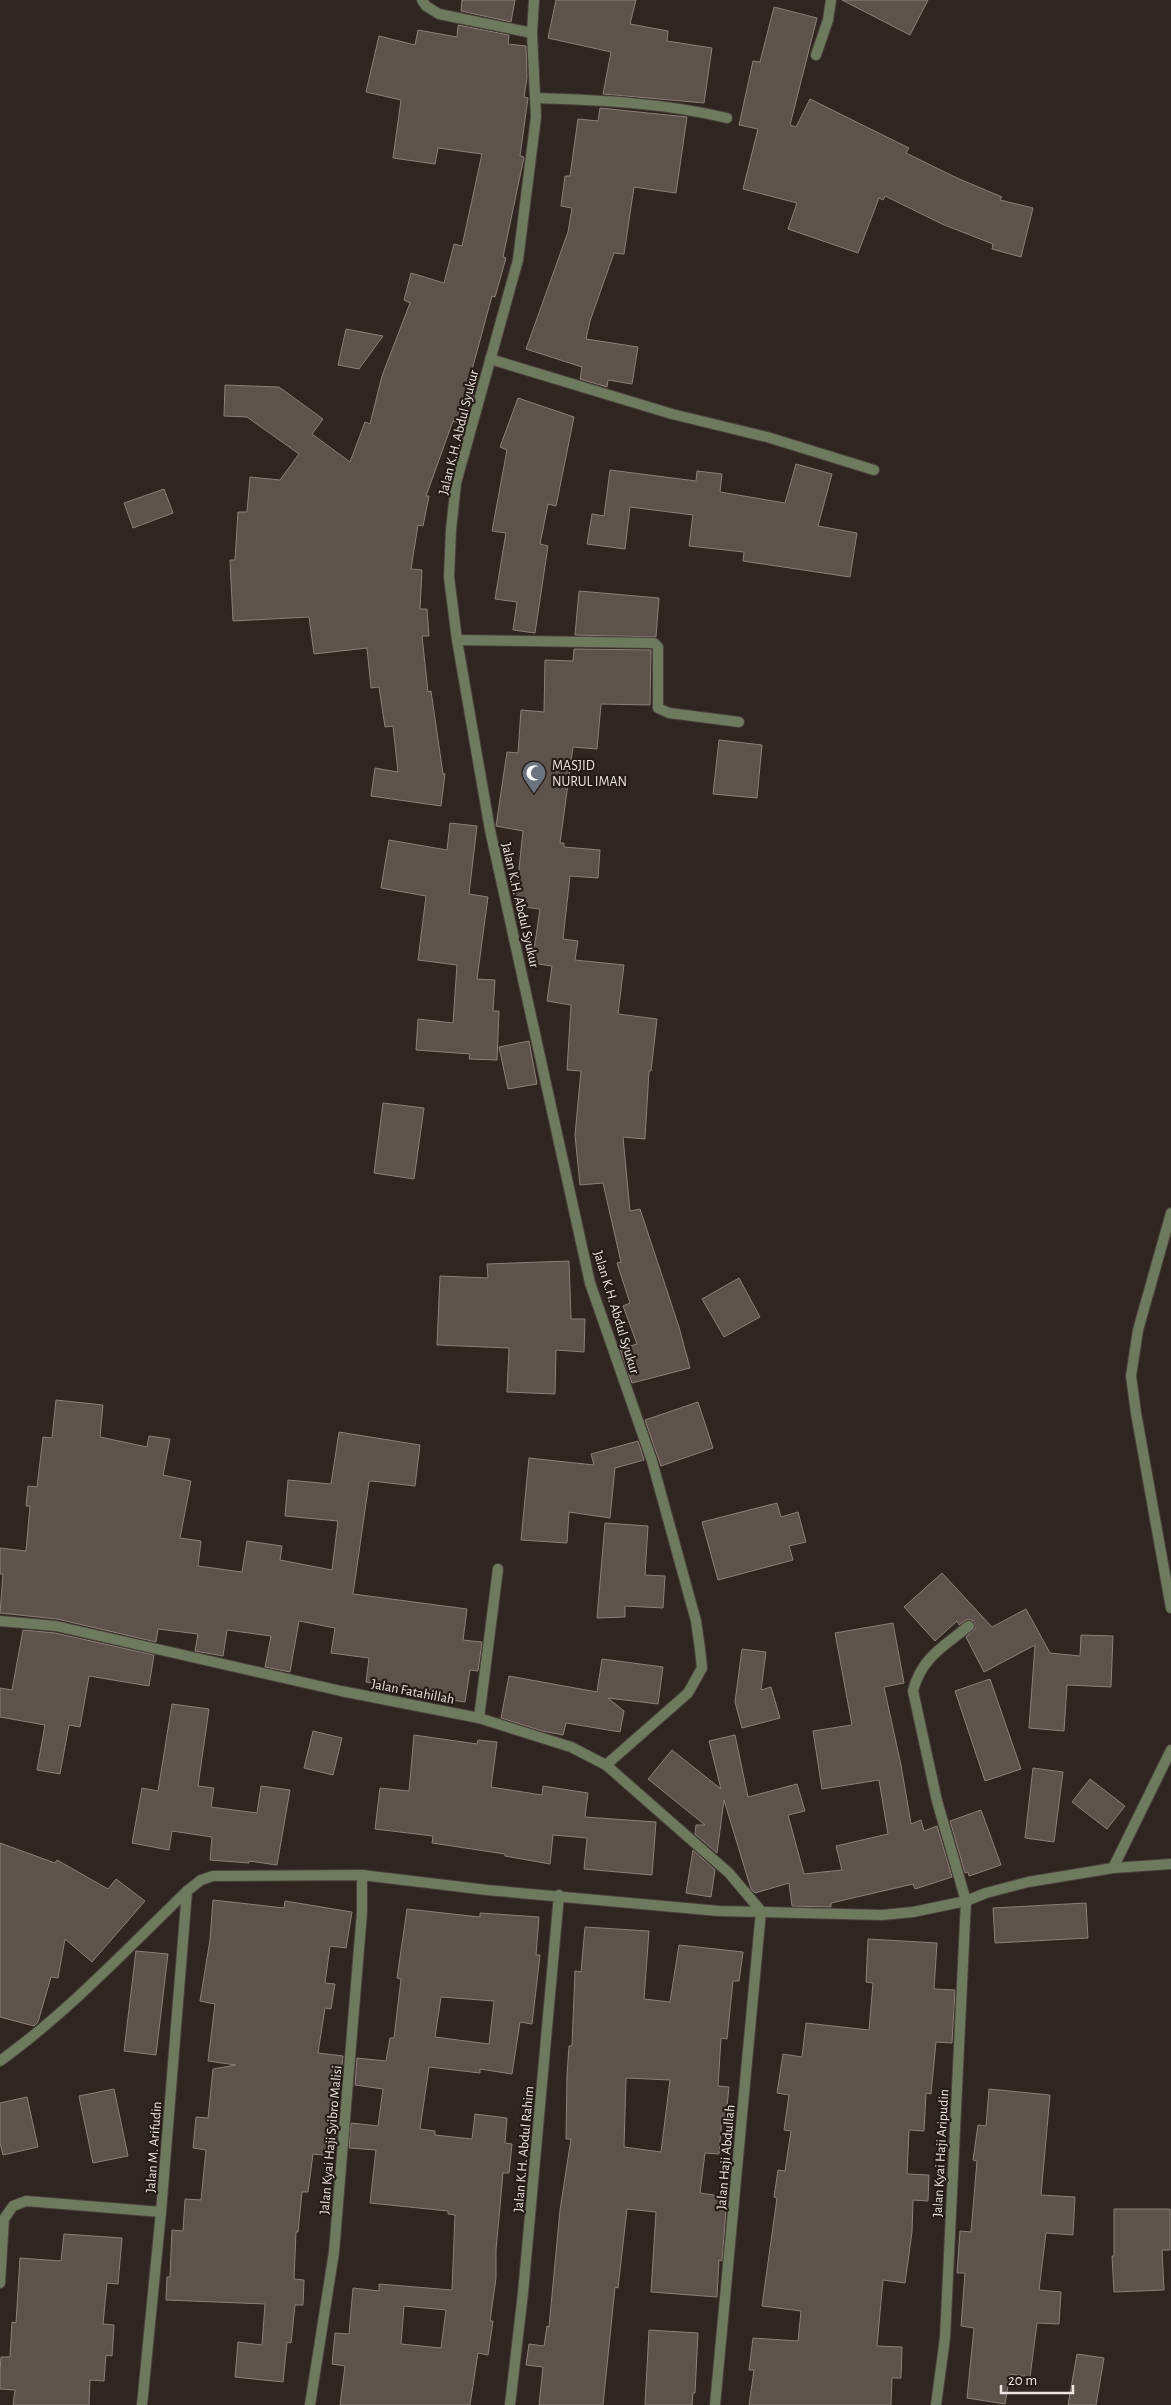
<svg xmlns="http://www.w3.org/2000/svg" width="1171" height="2405" viewBox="0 0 1171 2405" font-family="'Alegreya Sans',sans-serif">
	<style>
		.building { fill: #5d524c; stroke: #8c8079; fill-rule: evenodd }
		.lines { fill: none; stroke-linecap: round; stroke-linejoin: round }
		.street-casing { stroke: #4a413c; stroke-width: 12 }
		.street { stroke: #6e7a5e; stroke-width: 10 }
		.labels { text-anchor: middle; stroke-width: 4.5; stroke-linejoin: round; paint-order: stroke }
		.street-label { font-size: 14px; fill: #ebe4e1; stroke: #261c17 }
		.poi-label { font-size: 14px; fill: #ebe4e1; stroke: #261c17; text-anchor: start }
	</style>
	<rect width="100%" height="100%" fill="#302621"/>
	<g class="building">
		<polygon points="462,0 515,0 511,22 461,11"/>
		<polygon points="556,0 636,0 630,24 668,31 667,41 712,48 704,103 603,94 611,52 548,38"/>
		<polygon points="842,0 928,0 910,35"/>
		<polygon points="774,7 817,18 790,125 796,127 810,99 909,148 906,153 957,178 1002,197 1000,200 1033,208 1021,257 992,249 993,244 942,224 885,196 883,200 879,198 858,253 788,229 797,203 743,189 758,129 739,125 753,61 760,62"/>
		<polygon points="458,25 509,35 508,44 526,46 527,78 524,97 528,98 520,156 524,157 523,162 503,257 506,258 495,297 492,296 470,377 478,380 465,425 453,421 426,496 429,496 423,526 418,525 411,569 422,570 420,609 427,609 429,636 422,636 428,692 431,691 443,774 445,774 441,806 371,796 375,768 398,772 393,726 385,727 379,687 371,688 367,648 314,654 309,617 233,621 230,560 235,560 238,512 247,512 250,477 280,480 299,454 247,417 224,416 225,385 279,387 323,419 312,434 350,462 365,422 370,424 382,376 410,303 404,300 411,273 444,283 454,244 462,246 482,154 438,148 435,164 393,158 401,100 366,92 379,36 415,45 418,30 457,37"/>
		<polygon points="600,108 687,117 676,193 634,187 624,254 614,253 590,321 586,339 638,347 632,384 608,380 607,387 580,379 582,367 526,349 568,232 572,208 561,206 565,176 570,176 578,119 598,121"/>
		<polygon points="346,329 383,336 359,369 338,365"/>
		<polygon points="518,398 574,417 556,506 548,504 540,544 548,546 535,633 513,630 517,602 495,599 506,533 492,531 507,450 500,447"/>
		<polygon points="796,464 832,474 818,526 857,533 850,577 743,561 744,552 689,546 693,515 630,507 625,549 587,544 592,514 604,516 610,470 696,481 697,471 722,474 720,492 785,503"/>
		<polygon points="164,489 173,513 133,528 124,503"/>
		<polygon points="579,591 659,598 656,637 575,635"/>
		<polygon points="574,649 651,650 650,705 601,704 597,749 573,747 560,843 564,843 564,847 600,850 598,878 570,876 563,939 578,941 575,960 624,965 618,1014 657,1019 651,1071 649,1071 645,1139 623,1137 630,1211 640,1209 679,1327 690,1368 632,1383 620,1349 637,1344 623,1306 630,1303 617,1263 621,1262 603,1183 580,1185 575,1135 581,1071 567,1070 571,1005 547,1001 552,966 532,963 540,909 515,906 523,831 496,826 507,752 518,753 521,710 544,712 545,660 573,661"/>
		<polygon points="719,740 762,745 757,798 713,794"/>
		<polygon points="450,823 477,826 469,894 488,897 477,979 495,980 493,1011 499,1011 497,1060 469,1059 470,1054 416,1050 418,1019 453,1023 457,965 418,960 426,896 381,888 389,840 447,850"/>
		<polygon points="529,1041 537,1084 508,1089 499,1047"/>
		<polygon points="383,1103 424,1108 414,1179 374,1173"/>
		<polygon points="569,1261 571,1319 585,1319 584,1352 556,1350 555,1394 507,1392 509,1348 437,1345 440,1276 488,1278 487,1264"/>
		<polygon points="739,1278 760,1317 724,1337 702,1299"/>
		<polygon points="56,1400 103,1405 100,1437 147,1447 149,1436 170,1439 163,1475 191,1481 180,1538 201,1541 198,1566 242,1572 247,1541 282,1546 280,1560 332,1570 338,1521 285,1516 288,1480 331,1484 339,1432 420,1445 415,1486 372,1481 369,1482 353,1594 467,1609 463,1640 482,1642 478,1671 470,1670 465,1702 406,1693 407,1687 366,1682 369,1658 331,1653 335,1628 299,1621 290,1672 265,1667 271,1636 227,1630 223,1656 195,1651 198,1634 158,1629 156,1642 57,1619 0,1613 3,1574 0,1574 0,1548 26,1551 30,1506 26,1506 28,1486 37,1487 43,1437 52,1438"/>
		<polygon points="698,1402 713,1448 661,1466 645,1420"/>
		<polygon points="638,1441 644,1460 615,1468 610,1518 569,1512 567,1543 521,1540 529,1458 594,1465 591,1454"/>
		<polygon points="777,1503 781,1517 798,1512 806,1542 789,1546 793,1560 718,1580 702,1522"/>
		<polygon points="605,1523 648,1526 645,1575 665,1576 663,1608 625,1606 625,1617 597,1618"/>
		<polygon points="942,1573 992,1627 1026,1609 1050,1653 1080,1656 1081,1635 1113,1636 1111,1687 1067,1685 1064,1731 1029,1728 1035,1645 984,1672 966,1637 975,1629 974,1621 968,1619 959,1625 957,1621 935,1641 904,1607"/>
		<polygon points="893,1623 904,1683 884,1687 901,1765 911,1824 921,1820 924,1831 937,1826 952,1877 915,1889 913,1884 831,1903 831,1907 792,1906 789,1883 755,1893 751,1889 724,1800 717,1853 695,1834 696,1825 705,1825 648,1779 672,1750 721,1789 709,1741 735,1735 748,1797 797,1784 805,1811 788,1815 804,1874 842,1870 836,1846 888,1834 879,1780 822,1789 813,1731 852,1725 835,1633"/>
		<polygon points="23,1630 55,1633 154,1655 149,1686 89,1676 80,1727 69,1725 60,1774 37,1770 45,1725 0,1717 0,1688 12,1690"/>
		<polygon points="742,1649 766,1652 761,1690 771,1687 780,1718 742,1728 735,1702"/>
		<polygon points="602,1659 663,1667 658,1704 608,1698 624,1711 620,1732 566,1723 563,1735 542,1731 501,1718 509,1676 597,1692"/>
		<polygon points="990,1679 1021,1769 985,1781 955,1691"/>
		<polygon points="172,1704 209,1709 198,1786 214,1788 211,1807 257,1813 261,1786 290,1790 277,1865 249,1861 249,1863 210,1860 212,1837 172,1831 169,1850 132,1843 142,1788 158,1791"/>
		<polygon points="313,1731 342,1738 333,1775 304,1768"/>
		<polygon points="414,1735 477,1744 478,1740 497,1742 491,1787 542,1795 543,1786 588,1793 585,1817 656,1822 652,1875 584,1869 587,1838 553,1835 550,1864 505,1856 505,1854 432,1843 433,1836 375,1829 380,1788 409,1791"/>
		<polygon points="1033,1768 1063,1772 1054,1842 1025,1838"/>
		<polygon points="1090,1779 1125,1806 1107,1829 1072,1802"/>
		<polygon points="981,1810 1001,1865 969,1876 968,1872 965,1873 950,1821"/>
		<polygon points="0,1843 55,1863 57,1860 108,1889 116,1879 145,1901 92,1962 65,1939 58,1978 51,1977 38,2022 34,2026 0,2017"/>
		<polygon points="693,1850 715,1870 711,1897 686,1893"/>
		<polygon points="213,1900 284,1908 285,1901 352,1912 346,1948 330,1946 325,1983 335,1984 331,2009 325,2008 318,2053 343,2056 335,2122 338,2122 336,2147 332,2147 331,2156 313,2154 308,2192 302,2192 298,2232 296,2232 294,2279 304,2280 303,2305 295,2305 291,2343 287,2342 283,2382 235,2377 238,2342 262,2345 265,2304 166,2300 167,2277 170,2277 172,2230 183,2231 185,2199 201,2200 206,2150 193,2148 196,2117 208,2118 213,2069 236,2065 208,2061 215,2004 200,2001 210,1940"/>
		<polygon points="1086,1903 1088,1938 995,1943 993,1908"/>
		<path d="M 407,1909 L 480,1917 L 480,1913 L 539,1917 L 536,1955 L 540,1955 L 532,2024 L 520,2022 L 512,2074 L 480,2069 L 480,2073 L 429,2067 L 420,2129 L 435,2131 L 435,2135 L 472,2139 L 475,2114 L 507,2118 L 505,2143 L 512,2144 L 509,2173 L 503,2173 L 496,2250 L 496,2278 L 490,2321 L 493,2321 L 488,2355 L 478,2353 L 470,2405 L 340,2405 L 345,2366 L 332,2364 L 335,2333 L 349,2334 L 353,2288 L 379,2291 L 379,2284 L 452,2290 L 455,2215 L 448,2214 L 448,2211 L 370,2203 L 376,2150 L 349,2148 L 351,2123 L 378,2126 L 383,2089 L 355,2085 L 357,2058 L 386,2061 L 390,2038 L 394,2038 L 401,1979 L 397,1978 ZM 441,1997 L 494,2001 L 489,2044 L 435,2037 ZM 404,2306 L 446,2310 L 441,2348 L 401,2344 Z"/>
		<path d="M 585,1927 L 649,1931 L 644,1999 L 670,2002 L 679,1945 L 743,1952 L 739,1981 L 733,1981 L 727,2039 L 721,2038 L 718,2086 L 729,2087 L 726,2116 L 722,2116 L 719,2154 L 705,2153 L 700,2193 L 727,2197 L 722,2261 L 719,2260 L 717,2297 L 651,2292 L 656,2212 L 627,2209 L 618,2288 L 615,2287 L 603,2405 L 539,2405 L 543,2367 L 526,2365 L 529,2344 L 544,2346 L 547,2326 L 549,2327 L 560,2210 L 571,2139 L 566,2139 L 567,2075 L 569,2046 L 572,2046 L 575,1971 L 581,1972 ZM 626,2078 L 670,2080 L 661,2152 L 624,2147 Z"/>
		<polygon points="868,1939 937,1943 934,1989 955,1990 952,2043 936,2042 931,2094 926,2093 924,2131 909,2130 907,2174 929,2175 928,2201 913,2200 912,2232 905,2283 883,2280 877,2346 902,2347 901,2378 892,2378 891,2405 749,2405 754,2370 749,2370 753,2338 798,2341 801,2311 762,2306 777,2198 774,2197 778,2170 785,2171 791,2131 784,2130 789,2095 777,2093 783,2054 802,2057 806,2023 869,2030 873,1983 866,1982"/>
		<polygon points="136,1951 168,1954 156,2055 124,2051"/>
		<polygon points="114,2089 128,2156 93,2163 79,2096"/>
		<polygon points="989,2089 1050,2095 1041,2195 1075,2197 1073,2235 1046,2233 1039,2290 1061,2292 1059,2324 1037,2323 1030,2377 1010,2374 1005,2404 967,2398 974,2328 961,2326 965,2273 957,2273 960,2231 971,2232 977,2161 973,2160 978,2125 986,2126"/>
		<polygon points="27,2097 38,2147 3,2155 0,2143 0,2103"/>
		<polygon points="1114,2209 1170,2209 1170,2250 1162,2250 1164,2290 1114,2292 1112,2256 1114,2256"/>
		<polygon points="64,2234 122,2238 118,2284 107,2283 103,2324 114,2325 112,2356 106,2355 104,2381 90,2380 89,2405 13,2405 15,2390 0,2389 0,2371 1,2357 10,2357 12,2322 16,2323 20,2258 61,2261"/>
		<polygon points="649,2330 698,2333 695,2393 693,2393 692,2405 645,2405"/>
		<polygon points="1077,2354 1104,2358 1096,2405 1068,2405"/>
	</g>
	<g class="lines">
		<defs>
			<g id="street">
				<polyline points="422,0 426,6 439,14 532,33"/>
				<polyline points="534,0 532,33 536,117 518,260 456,483 451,530 449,577 457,640 490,830 590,1283 652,1461 696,1621 700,1649 702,1668 688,1693 606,1765"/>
				<polyline points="816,55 828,20 831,0"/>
				<path d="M 535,98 C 600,100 664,103 727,118"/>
				<polyline points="490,359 672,414 767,437 874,470"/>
				<polyline points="457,640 654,643 658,647 658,708 669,713 739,722"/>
				<polyline points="1171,1213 1138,1330 1131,1376 1136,1413 1171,1608"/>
				<polyline points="0,1621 56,1626 341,1691 479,1718 571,1747 606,1765 729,1873 761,1911 715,2405"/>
				<polyline points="479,1718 498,1569"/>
				<polyline points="1113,1868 1171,1750"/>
				<path d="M 0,2061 C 68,2012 127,1949 187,1891 L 201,1880 L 213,1876 L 362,1875 L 487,1890 L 719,1911 L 882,1915 L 913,1912 L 966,1901 L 986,1893 L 1028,1882 L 1113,1868 L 1171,1864"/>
				<polyline points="0,2283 4,2219 13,2206 26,2201 161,2212"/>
				<polyline points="142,2405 161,2212 187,1891"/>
				<polyline points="310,2405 334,2252 362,1912 362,1875"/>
				<polyline points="510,2405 523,2293 559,1895"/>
				<path d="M 936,2405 L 945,2338 L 966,1901 L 937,1801 L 913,1691 C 921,1658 944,1646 969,1626"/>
			</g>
		</defs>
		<use href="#street" class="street-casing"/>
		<use href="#street" class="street"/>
	</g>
	<defs>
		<symbol id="mosque-pin" viewBox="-11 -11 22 30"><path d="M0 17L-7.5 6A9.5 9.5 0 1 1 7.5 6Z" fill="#6b7280" stroke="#261c17"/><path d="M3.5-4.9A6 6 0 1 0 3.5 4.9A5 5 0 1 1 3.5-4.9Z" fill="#fff"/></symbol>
	</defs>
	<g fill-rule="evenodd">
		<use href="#mosque-pin" x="520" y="759" width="28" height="38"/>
	</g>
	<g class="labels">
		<g class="street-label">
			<text transform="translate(458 432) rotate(-76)" y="5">Jalan K.H. Abdul Syukur</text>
			<text transform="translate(521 905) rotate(77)" y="5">Jalan K.H. Abdul Syukur</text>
			<text transform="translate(617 1312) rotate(73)" y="5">Jalan K.H. Abdul Syukur</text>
			<text transform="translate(413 1691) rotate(11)" y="5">Jalan Fatahillah</text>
			<text transform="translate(330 2140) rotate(-85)" y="5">Jalan Kyai Haji Syibro Malisi</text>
			<text transform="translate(153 2147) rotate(-86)" y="5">Jalan M. Arifudin</text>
			<text transform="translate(523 2149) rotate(-85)" y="5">Jalan K.H. Abdul Rahim</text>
			<text transform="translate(940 2153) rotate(-87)" y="5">Jalan Kyai Haji Aripudin</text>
			<text transform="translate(725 2157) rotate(-85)" y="5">Jalan Haji Abdullah</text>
		</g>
		<g class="poi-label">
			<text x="552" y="770">MASJID<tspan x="552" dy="16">NURUL IMAN</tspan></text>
		</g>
	</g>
	<path d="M1001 2385v8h72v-8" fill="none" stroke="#ebe4e1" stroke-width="2.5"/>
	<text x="1008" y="2385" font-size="15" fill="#ebe4e1" stroke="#261c17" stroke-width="4" paint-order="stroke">20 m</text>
</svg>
